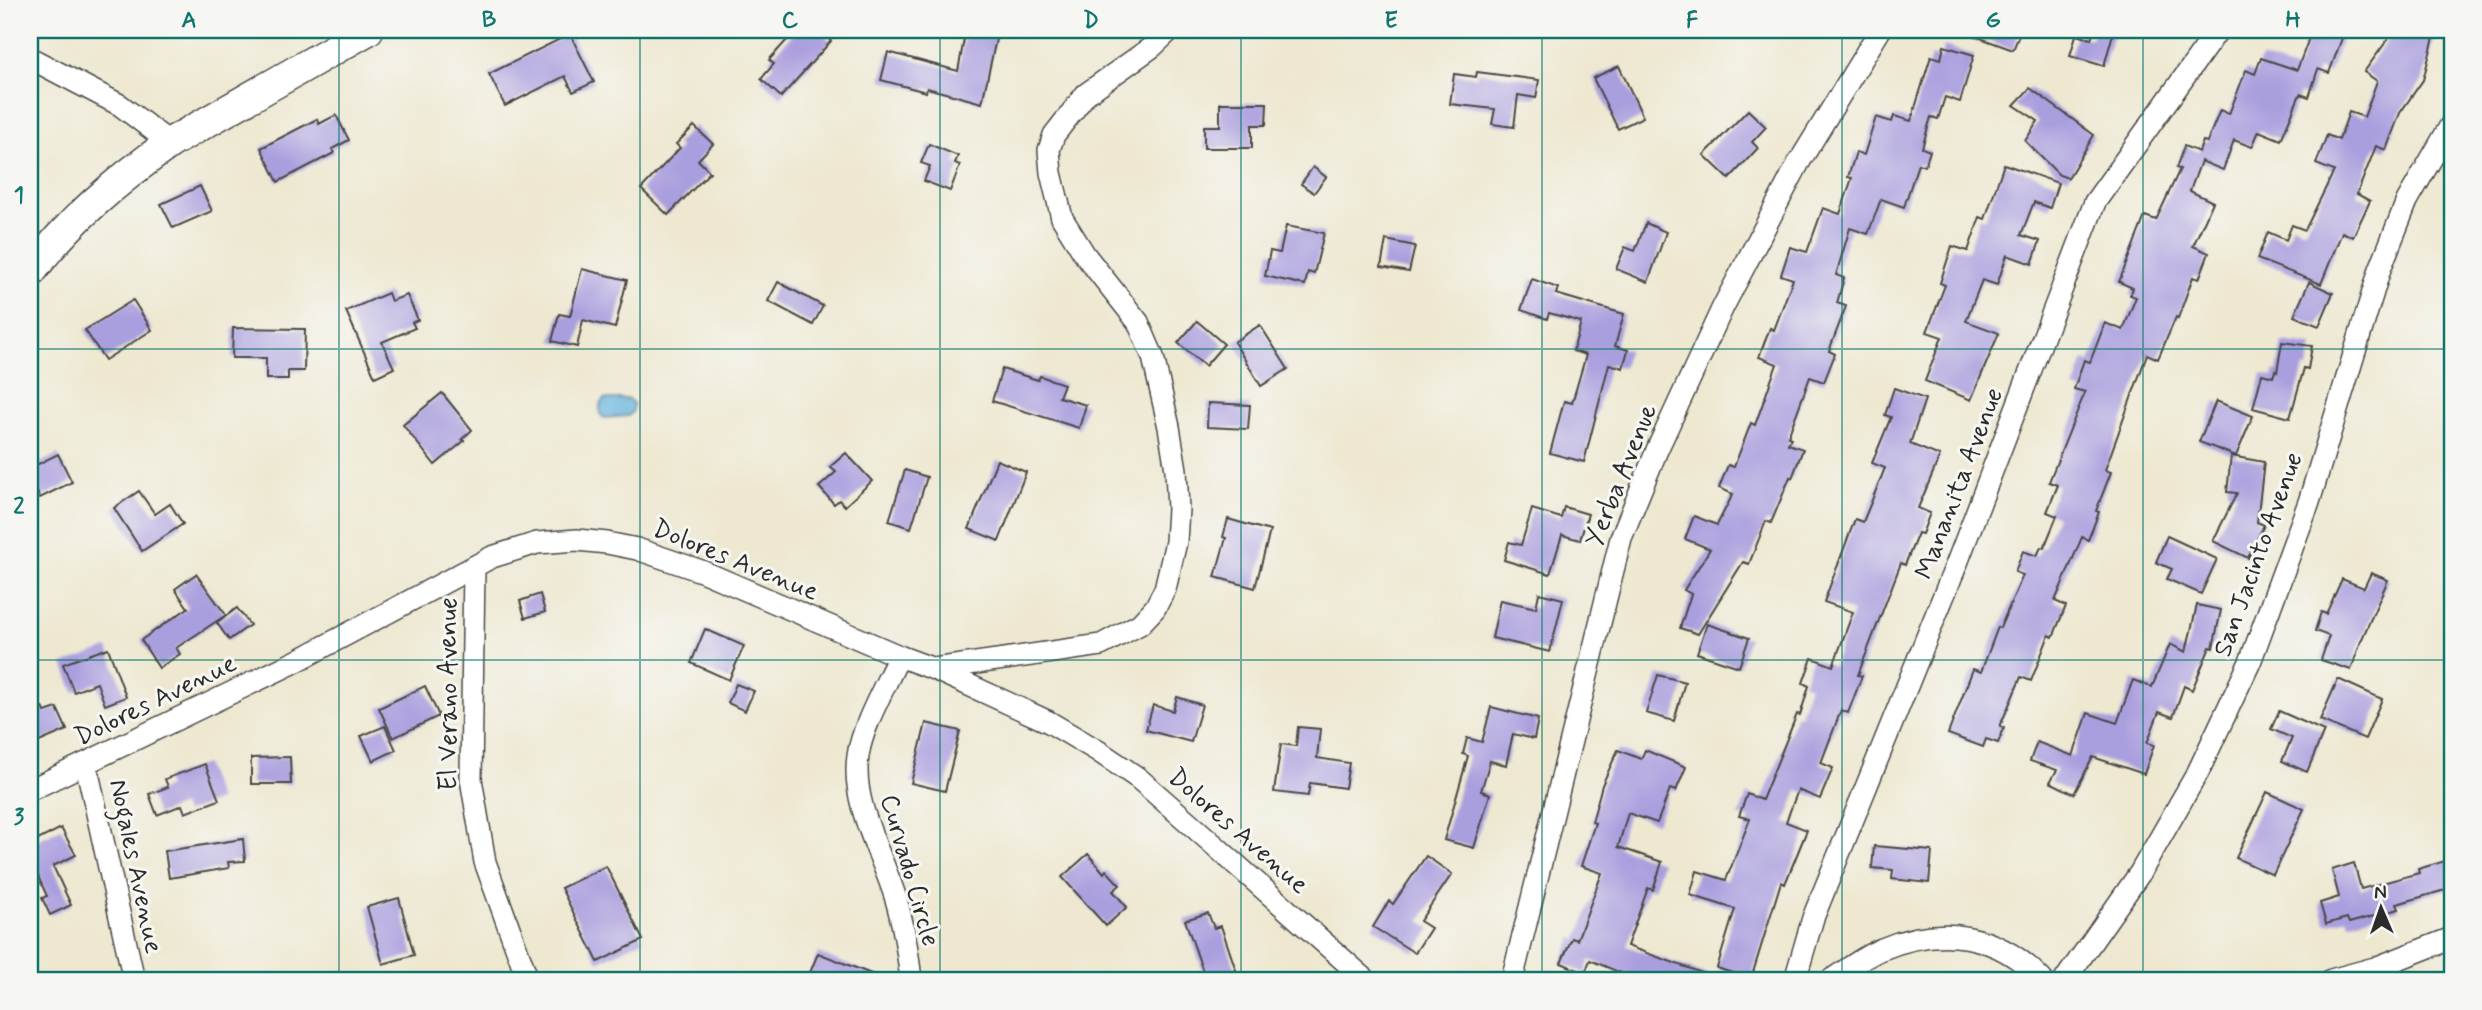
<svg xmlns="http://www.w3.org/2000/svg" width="2482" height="1010" viewBox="0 0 2482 1010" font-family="Mynerve,sans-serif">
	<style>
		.water { fill: #62b1dc; stroke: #466e84; stroke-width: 2 }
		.building { fill: #aa9fde }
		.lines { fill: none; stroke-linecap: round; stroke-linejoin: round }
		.street-casing { stroke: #484744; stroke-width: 24 }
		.secondary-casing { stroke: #484744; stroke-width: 33 }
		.street { stroke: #fff; stroke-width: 21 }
		.secondary { stroke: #fff; stroke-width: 30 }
		.grid { fill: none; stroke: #0f766e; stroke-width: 2; stroke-opacity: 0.55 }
		.labels { text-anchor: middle; stroke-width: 6; stroke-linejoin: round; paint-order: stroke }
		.street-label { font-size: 26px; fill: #2b2b2b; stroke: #f6f6f2 }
		.neatline { fill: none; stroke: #0f766e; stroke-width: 2.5 }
		.grid-label { font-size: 23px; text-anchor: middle; font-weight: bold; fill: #0f766e }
	</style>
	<rect width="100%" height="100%" fill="#f6f6f2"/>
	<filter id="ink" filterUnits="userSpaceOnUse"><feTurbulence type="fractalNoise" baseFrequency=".0143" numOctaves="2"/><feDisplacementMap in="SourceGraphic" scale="14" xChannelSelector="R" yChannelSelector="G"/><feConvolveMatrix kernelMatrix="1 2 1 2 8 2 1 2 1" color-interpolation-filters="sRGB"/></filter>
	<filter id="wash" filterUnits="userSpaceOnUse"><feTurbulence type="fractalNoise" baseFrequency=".00686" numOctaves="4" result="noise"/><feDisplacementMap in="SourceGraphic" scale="28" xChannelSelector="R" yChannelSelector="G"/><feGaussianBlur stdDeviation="1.57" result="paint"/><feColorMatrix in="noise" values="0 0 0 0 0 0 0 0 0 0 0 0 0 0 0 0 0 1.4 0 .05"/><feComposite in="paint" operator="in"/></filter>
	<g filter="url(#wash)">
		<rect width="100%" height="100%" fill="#eee8d1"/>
		<polygon class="water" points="604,399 628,399 633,403 633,411 628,416 604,418 600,414 600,404"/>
		<g id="blocks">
			<g class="building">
				<polygon points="796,30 819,30 831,41 781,97 761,79 774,64 769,60"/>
				<polygon points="973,30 998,30 982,103 927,88 926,92 881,80 888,52 958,71 965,34 972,35"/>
				<polygon points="1964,30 2021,30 2013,50 1964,32"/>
				<polygon points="2094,30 2114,30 2104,66 2070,56 2076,35 2091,39"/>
				<polygon points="2312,30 2345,30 2329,73 2318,69 2309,97 2300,94 2281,140 2259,131 2252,147 2234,140 2223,170 2201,161 2190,191 2213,202 2193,246 2209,253 2199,279 2193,277 2178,318 2176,317 2158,359 2147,354 2105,470 2111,472 2096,511 2099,512 2088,540 2082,537 2055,601 2066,606 2053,637 2049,635 2031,681 2021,677 2000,726 2004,728 1998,743 1986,739 1983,747 1948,734 1973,669 1981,672 1998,627 2000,628 2023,575 2015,572 2023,551 2037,556 2041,547 2044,548 2057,516 2047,512 2058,485 2049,482 2085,392 2074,389 2084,360 2090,362 2105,323 2123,330 2136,297 2130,295 2133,288 2119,282 2145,216 2156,220 2180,169 2176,168 2184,146 2199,152 2203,141 2207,142 2220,110 2229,114 2246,70 2255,74 2261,58 2297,70"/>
				<polygon points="2391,30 2436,30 2423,80 2400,113 2386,150 2376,146 2357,194 2370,201 2353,237 2342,232 2321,284 2257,259 2268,232 2286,240 2292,225 2305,230 2334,171 2316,164 2327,135 2339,140 2349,112 2364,117 2377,81 2364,72 2388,39"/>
				<polygon points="570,34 594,82 573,92 565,76 505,106 489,74"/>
				<polygon points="1944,46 1974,55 1960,102 1945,97 1938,119 1931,117 1922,148 1930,151 1925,166 1918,164 1904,207 1881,199 1868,234 1850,228 1836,275 1844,278 1837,303 1846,306 1829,351 1835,354 1824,382 1810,377 1788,437 1791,438 1788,444 1803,449 1792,478 1790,477 1771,523 1766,521 1749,564 1743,562 1698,634 1680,628 1691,594 1684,590 1710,549 1685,539 1694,516 1717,525 1733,494 1719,488 1728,465 1734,467 1751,423 1755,425 1777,364 1759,357 1770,328 1774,330 1793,279 1781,275 1790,247 1807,252 1823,208 1840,214 1852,178 1848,177 1856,152 1864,155 1876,117 1892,122 1894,116 1911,121 1931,56 1941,59"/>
				<polygon points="1619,66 1643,117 1618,129 1593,78"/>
				<polygon points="1477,72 1539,80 1536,98 1518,95 1514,127 1492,124 1495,109 1450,104 1454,74 1476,77"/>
				<polygon points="2030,88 2094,135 2068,178 2059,175 2025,141 2038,121 2014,105"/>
				<polygon points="1220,103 1267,103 1266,125 1252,125 1252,148 1204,148 1204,126 1220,126"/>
				<polygon points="1748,110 1766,127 1752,142 1758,148 1729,179 1704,155"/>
				<polygon points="336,115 349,140 332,149 334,153 278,182 261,148 317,119 319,124"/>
				<polygon points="694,126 713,144 698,160 710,172 668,215 641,189 680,148 676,144"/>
				<polygon points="929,144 958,156 955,163 960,165 950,191 924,181 930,166 921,163"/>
				<polygon points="2004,164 2058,183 2050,208 2034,202 2021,235 2040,241 2032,264 2007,255 1997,285 1982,280 1966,321 1999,333 1971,400 1925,381 1942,337 1927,332 1945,285 1940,283 1952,246 1968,251 1980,217 1985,219"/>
				<polygon points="1313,167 1326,177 1314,193 1301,184"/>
				<polygon points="200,186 212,211 173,228 161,204"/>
				<polygon points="1646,223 1666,232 1648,282 1616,269 1625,247 1635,251"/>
				<polygon points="1286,226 1324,233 1314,274 1308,272 1305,285 1265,276 1270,251 1280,253"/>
				<polygon points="1386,240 1415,246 1409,272 1381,267"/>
				<polygon points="582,269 627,280 615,328 583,320 577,347 552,341 559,314 570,316"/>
				<polygon points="1532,279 1558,288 1556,294 1624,314 1615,346 1628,350 1623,368 1609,364 1584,462 1550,453 1564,401 1572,403 1586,355 1573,351 1581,322 1549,313 1547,319 1521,310"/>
				<polygon points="778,282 823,306 813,325 768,301"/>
				<polygon points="2309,282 2333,293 2319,326 2294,316"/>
				<polygon points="388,293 391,301 407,295 418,320 412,322 415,328 382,342 394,368 375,377 346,311"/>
				<polygon points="133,300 152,330 105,360 85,330"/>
				<polygon points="1197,321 1224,344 1205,366 1178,343"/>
				<polygon points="1260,325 1288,369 1261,386 1234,342"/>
				<polygon points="233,328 305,329 304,371 288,371 288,379 266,379 266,358 232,358"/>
				<polygon points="2282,342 2312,346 2308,369 2304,368 2290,418 2253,408 2262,374 2273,377 2275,371 2277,372"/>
				<polygon points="1002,369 1038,380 1040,376 1064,384 1059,397 1086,405 1079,428 992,401"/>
				<polygon points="1894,388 1925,399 1910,444 1940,456 1918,508 1930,513 1922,534 1918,533 1905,565 1901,563 1858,675 1862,676 1848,713 1841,710 1821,763 1833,768 1820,799 1798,790 1786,822 1807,830 1785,884 1781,882 1751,979 1717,968 1735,909 1690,895 1697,871 1726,880 1750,819 1739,816 1747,794 1762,800 1797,714 1800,715 1809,686 1803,683 1812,658 1833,666 1853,612 1824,602 1855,519 1863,522 1885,468 1872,463 1891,417 1885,415"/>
				<polygon points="442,393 472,430 462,439 464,441 435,465 403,425"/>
				<polygon points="2216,401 2253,416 2236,456 2199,442"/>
				<polygon points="1208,403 1250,405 1248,429 1207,427"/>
				<polygon points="846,453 872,481 845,506 839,500 834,504 819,487 836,472 830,467"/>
				<polygon points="58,454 72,482 40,498 30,477 30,468"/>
				<polygon points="2231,456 2264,462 2257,522 2264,525 2248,558 2213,541 2237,493 2227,492"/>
				<polygon points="997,460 1026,472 999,541 969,529"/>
				<polygon points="905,470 927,477 911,528 889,521"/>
				<polygon points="139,491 155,514 170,504 183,524 142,551 114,508"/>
				<polygon points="1564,507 1588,514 1580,540 1562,535 1550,574 1504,560 1509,542 1521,545 1532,509 1561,518"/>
				<polygon points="1228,519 1270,531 1255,588 1215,577 1226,538 1223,537"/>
				<polygon points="2167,536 2217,559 2201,594 2167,579 2172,569 2156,562"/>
				<polygon points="2371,573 2388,580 2361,641 2351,670 2321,660 2329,636 2315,631 2321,612 2326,614 2342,579 2364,588"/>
				<polygon points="196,574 226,615 176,648 180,654 159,668 141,640 188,608 175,589"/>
				<polygon points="1539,593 1563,599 1550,652 1492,638 1500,600 1536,608"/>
				<polygon points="540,594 545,612 525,618 520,601"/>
				<polygon points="2197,605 2221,610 2213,648 2210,647 2192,690 2184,686 2173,717 2159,712 2147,743 2154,745 2144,774 2093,757 2074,794 2050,782 2057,770 2030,761 2037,742 2073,756 2088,713 2117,723 2133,680 2152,687 2170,644 2186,652"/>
				<polygon points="237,608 250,625 229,640 217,623"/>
				<polygon points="1707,624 1749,638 1739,667 1697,653"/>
				<polygon points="705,629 744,646 729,680 691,663"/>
				<polygon points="108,648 126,697 105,705 97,683 74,692 63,664"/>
				<polygon points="1658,675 1685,682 1674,721 1646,713"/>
				<polygon points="2338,679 2382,699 2365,739 2320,720"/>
				<polygon points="736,684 754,691 745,711 728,703"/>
				<polygon points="425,686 439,716 393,738 379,708"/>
				<polygon points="1177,697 1202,705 1191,742 1146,730 1153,705 1173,711"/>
				<polygon points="43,707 45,712 57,708 67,730 30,746 30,712"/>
				<polygon points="1491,707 1538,719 1534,739 1513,734 1506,765 1490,761 1481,791 1490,794 1474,848 1444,840 1468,756 1463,754 1467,738 1482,742"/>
				<polygon points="2279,711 2324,731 2307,772 2282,761 2292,738 2271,729"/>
				<polygon points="926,723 960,731 945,791 911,783"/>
				<polygon points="385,726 396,750 373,761 361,736"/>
				<polygon points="1298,727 1320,729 1317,758 1349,763 1345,788 1310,783 1308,796 1274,792 1281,744 1296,746"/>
				<polygon points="1618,750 1641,759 1645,750 1686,767 1676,791 1670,789 1657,823 1628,813 1618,847 1662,862 1653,890 1648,888 1627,946 1716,978 1715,980 1638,980 1590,960 1585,973 1561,963 1572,938 1577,940 1602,873 1581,866 1595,823 1592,822 1602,785"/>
				<polygon points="290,757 291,784 251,784 251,758"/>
				<polygon points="205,764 219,800 185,813 182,805 157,815 149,794 168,787 165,779"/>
				<polygon points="2267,792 2304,809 2273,875 2236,858"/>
				<polygon points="61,828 76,855 53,866 71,905 50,915 42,898 47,896 30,859 30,844"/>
				<polygon points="243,839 245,861 228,862 229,868 169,878 165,851"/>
				<polygon points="1874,846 1932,851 1929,883 1892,879 1893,870 1872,868"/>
				<polygon points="1088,854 1104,873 1106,870 1120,885 1113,891 1127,907 1106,926 1062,877"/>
				<polygon points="1426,856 1452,874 1420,921 1431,928 1415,953 1373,927 1389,901 1393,904"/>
				<polygon points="2452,859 2452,888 2397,904 2399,909 2349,923 2347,918 2326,924 2320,903 2339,897 2332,870 2354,863 2361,889 2419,873 2418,869"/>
				<polygon points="606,866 643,940 598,962 561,888"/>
				<polygon points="399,898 414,955 383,964 367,907"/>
				<polygon points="1208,913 1214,928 1221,926 1236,970 1206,980 1185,920"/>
				<polygon points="818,953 884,979 884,980 807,980"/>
			</g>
		</g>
	</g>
	<g filter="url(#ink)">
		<use href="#blocks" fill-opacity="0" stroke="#484744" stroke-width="2"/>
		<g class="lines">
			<defs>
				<g id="street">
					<polyline points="30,58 120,105 170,143"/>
					<polyline points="474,567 471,779 485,862 528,980"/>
					<path d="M 899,656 C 886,685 862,726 858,756 C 851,803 881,852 895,896 C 903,922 908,953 911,980"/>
					<polyline points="934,669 1101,645 1140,624 1155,608 1165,589 1176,542 1178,509 1176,470 1169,427 1153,357 1138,322 1085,255 1062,218 1051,173 1049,150 1054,135 1086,94 1152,47 1170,30"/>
					<polyline points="86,764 134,980"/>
					<polyline points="30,790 295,662 492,557 537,543 577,540 607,543 637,549 704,572 899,656 934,669 1049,722 1098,751 1138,778 1186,820 1366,980"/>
					<polyline points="1512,980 1621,538 1657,450 1723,307 1798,164 1880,30"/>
					<polyline points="1795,980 1813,918 1957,563 2095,202 2218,30"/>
					<path d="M 1831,980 C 1847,970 1864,956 1882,949 C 1941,924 1998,933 2042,980"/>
					<polyline points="2065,980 2140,873 2198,772 2250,662 2309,502 2380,269 2407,201 2452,123"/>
					<polyline points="2331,980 2375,968 2452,938"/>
				</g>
				<path id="secondary" d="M 30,273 C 68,221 118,180 170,143 L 368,30"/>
			</defs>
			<use href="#street" class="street-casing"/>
			<use href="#secondary" class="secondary-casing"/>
			<use href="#street" class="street"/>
			<use href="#secondary" class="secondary"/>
		</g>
	</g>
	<path class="grid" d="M 339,30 L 339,980M 640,30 L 640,980M 940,30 L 940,980M 1241,30 L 1241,980M 1542,30 L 1542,980M 1842,30 L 1842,980M 2143,30 L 2143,980M 30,349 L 2452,349M 30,660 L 2452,660"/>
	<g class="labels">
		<g class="street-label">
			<text transform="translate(1620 475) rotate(-68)" y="9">Yerba Avenue</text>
			<text transform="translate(1958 483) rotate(-69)" y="9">Mananita Avenue</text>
			<text transform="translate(2257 554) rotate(-70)" y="9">San Jacinto Avenue</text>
			<text transform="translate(736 559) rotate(22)" y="9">Dolores Avenue</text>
			<text transform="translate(447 694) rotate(-90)" y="9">El Verano Avenue</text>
			<text transform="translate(155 699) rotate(-26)" y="9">Dolores Avenue</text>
			<text transform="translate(1239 830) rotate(41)" y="9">Dolores Avenue</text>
			<text transform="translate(137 866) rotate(78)" y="9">Nogales Avenue</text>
			<text transform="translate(911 870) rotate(74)" y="9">Curvado Circle</text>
		</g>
	</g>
	<rect width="2482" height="1010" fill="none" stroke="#f6f6f2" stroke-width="77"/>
	<g transform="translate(2381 908) rotate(358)" stroke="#f6f6f2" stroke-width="5" paint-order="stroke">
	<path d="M0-5L12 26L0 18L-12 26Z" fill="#2b2b2b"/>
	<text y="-10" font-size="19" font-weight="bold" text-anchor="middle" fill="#2b2b2b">N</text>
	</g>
	<rect x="38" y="38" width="2406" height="934" class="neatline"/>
	<g class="grid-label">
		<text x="189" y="27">A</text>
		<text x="489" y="27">B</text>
		<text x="790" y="27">C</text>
		<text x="1091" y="27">D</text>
		<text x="1391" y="27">E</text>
		<text x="1692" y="27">F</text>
		<text x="1993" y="27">G</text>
		<text x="2293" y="27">H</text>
		<text x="19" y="202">1</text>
		<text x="19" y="513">2</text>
		<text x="19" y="824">3</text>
	</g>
</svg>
